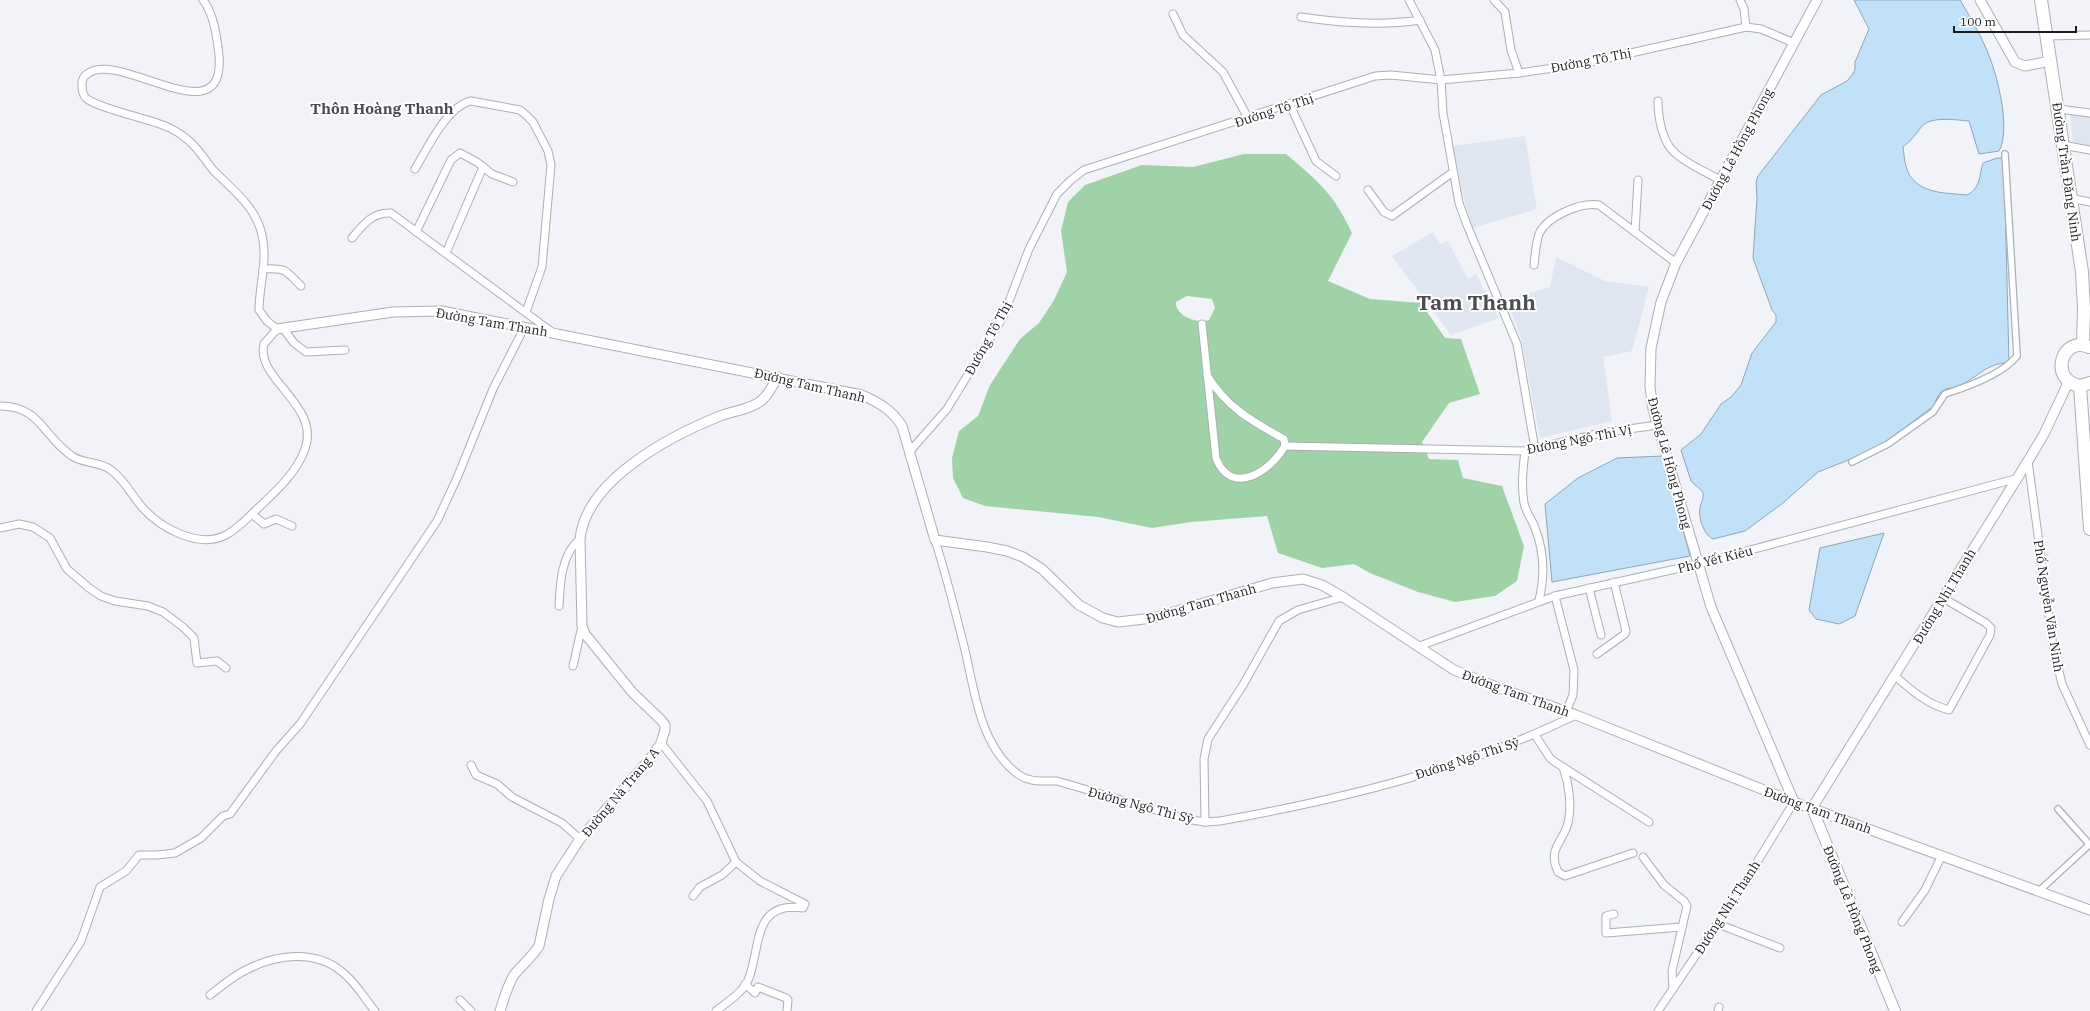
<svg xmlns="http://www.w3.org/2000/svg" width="2090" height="1011" viewBox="0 0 2090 1011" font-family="'IBM Plex Serif',serif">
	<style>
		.built { fill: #dfe5f1 }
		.forest { fill: #a0d2a7; fill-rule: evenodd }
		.water { fill: #c0e1f8; stroke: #8ea6b7 }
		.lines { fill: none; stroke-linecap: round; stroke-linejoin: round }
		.pedestrian-casing { stroke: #acafb4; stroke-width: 8 }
		.minor-casing { stroke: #acafb4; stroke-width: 9 }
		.tertiary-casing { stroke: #acafb4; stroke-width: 11 }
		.secondary-casing { stroke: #acafb4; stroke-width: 12 }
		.primary-casing { stroke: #acafb4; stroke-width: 14 }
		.pedestrian { stroke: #fff; stroke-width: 5.5 }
		.minor { stroke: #fff; stroke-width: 7 }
		.tertiary { stroke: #fff; stroke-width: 9 }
		.secondary { stroke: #fff; stroke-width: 10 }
		.primary { stroke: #fff; stroke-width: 12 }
		.labels { text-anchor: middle; stroke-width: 4; stroke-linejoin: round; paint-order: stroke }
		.street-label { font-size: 13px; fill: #1b1c1e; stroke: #fff }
		.quarter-label { font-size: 15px; font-weight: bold; fill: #4b4d51; stroke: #fff }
		.town-label { font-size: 21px; font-weight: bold; fill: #4b4d51; stroke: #fff }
	</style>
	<rect width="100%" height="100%" fill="#f1f3f9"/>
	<g class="built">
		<polygon points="2070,113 2090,116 2090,146 2073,143"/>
		<polygon points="1525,136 1537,209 1472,228 1465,204 1453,146"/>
		<polygon points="1433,232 1440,244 1448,241 1468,279 1476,274 1499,318 1451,335 1392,256"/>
		<polygon points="1556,257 1605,281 1649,287 1632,351 1603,357 1612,421 1540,438 1521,338 1507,300 1550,287"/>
	</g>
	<path class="forest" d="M 1244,154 L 1286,154 C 1319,182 1334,194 1352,233 L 1328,281 L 1370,299 L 1421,303 L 1445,338 L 1461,339 L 1480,394 L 1449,403 L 1422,442 L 1429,459 L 1458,460 L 1463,478 L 1502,486 L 1524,546 L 1517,581 L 1495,596 L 1455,602 L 1418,592 L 1370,573 L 1354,564 L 1322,568 L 1278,553 L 1267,516 L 1191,522 L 1152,528 L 1098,517 L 985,506 L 963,498 L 953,478 L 952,458 L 959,431 L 978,416 L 990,385 L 1020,339 L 1039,323 L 1054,300 L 1067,272 L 1061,231 L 1068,202 L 1085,185 L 1142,165 L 1193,167 ZM 1187,296 L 1212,299 L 1215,308 L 1209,320 C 1198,324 1175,316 1176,302 Z"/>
	<g class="water">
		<path d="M 1854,0 L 1960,0 C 1969,15 1978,30 1985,46 C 1996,69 2012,128 1999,151 L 1979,154 L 1969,121 C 1956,120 1932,116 1922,126 C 1916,134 1911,141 1903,147 C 1904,155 1905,167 1909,174 C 1920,194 1947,193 1967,195 C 1981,188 1979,175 1983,163 L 1997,158 L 2004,158 L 2009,363 C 1986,362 1975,381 1955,387 C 1950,389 1946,387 1941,392 C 1937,396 1936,401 1934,406 L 1874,450 L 1818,472 L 1783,503 L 1745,531 L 1713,539 C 1704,535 1698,518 1700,508 C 1701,502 1704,499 1703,492 L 1691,481 L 1681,450 L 1701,434 L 1721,404 L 1731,397 L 1741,385 L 1752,353 L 1776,322 L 1776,315 L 1772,310 L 1753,258 L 1757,198 L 1756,182 L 1758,176 L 1821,95 L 1847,81 L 1852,75 L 1855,70 L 1855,62 L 1869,29 Z"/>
		<polygon points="1663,456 1690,556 1552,582 1545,504 1578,478 1617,458"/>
		<polygon points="1884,533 1855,616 1839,624 1816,619 1809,610 1820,548"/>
	</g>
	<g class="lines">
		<defs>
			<g id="pedestrian">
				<path d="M 1852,462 L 1888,444 L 1933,412 L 1945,394 C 1967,387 2003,374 2017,356 L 2005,154"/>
				<polyline points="2058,809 2090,845"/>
				<polyline points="2039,891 2090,844"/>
			</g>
			<g id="minor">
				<polyline points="1409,0 1435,50 1441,80 1443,113 1459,203 1467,225 1517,344 1535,449"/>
				<polyline points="1494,0 1505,12 1511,50 1519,73"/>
				<polyline points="1740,0 1744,9 1746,27"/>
				<polyline points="1173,14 1183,35 1223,72 1248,118"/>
				<path d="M 1301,17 C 1340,23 1381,26 1420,20"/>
				<polyline points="2048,36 2090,35"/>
				<path d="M 1658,101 C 1658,117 1662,142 1675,153 C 1687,164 1706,172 1720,180"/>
				<polyline points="1290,105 1316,161 1336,176"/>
				<polyline points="2059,109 2090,113"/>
				<polyline points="2062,145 2090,150"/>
				<path d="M 415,169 C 427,149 447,106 471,101 L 520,110 L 526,115 L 533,122 L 548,151 L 551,165 L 542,267 L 526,312"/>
				<polyline points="1368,190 1384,212 1392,216 1453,172"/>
				<polyline points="2070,198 2090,202"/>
				<polyline points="416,232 451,160 460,153 477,162 492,174 513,182"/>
				<polyline points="1635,232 1638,180"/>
				<path d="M 352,238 C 363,225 372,212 391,213 L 552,332"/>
				<polyline points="446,253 483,167"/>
				<path d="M 1534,265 C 1535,255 1536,243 1539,234 C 1547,216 1581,202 1599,205 L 1676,263"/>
				<path d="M 263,269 C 287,268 285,270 301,286"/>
				<path d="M 1202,324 L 1216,458 C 1231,497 1270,472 1285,446 L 1284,439 C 1253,422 1226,407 1207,375"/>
				<polyline points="283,328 294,343 306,352 345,350"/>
				<path d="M 0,406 C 41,406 43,437 72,456 C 83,464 100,461 111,470 C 124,479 132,496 142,507 C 160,528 199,549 226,535 C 237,529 248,518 256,510 C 275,492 296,474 305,449 C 321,405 255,379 264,344 L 277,329 L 267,321 L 259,310 C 259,286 268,260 262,235 C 256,207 233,190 214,171 C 208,164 203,156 197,149 C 186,136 173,128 157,123 C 143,118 95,107 86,98 C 82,94 82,89 82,84 C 82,80 84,76 87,74 C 118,48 226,139 219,55 C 217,38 214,14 203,0"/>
				<polyline points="1285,446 1525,451 1601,433 1657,425"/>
				<polyline points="910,451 947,409 1003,317 1029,249 1057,194 1071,180 1084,170 1375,76 1391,75 1441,80 1519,73 1582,64 1746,27 1761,29 1794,43"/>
				<path d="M 1525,451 C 1523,468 1521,485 1524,503 C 1526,513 1532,519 1535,528 C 1544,551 1545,576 1539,600"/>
				<polyline points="2028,461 2053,646 2062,684 2090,745"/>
				<polyline points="252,514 264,524 276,519 292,526"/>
				<polyline points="0,528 19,524 33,527 50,538 67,569 89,588 101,596 115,601 148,606 163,612 183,627 194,638 197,663 217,661 226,668"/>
				<path d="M 935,540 C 946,575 955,610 964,646 C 974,687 979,742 1014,771 C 1027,783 1041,781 1057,781 L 1186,819 L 1205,822 L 1220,821 C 1342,799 1463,770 1576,715"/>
				<polyline points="1589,588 1601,635"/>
				<polyline points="1555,596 1574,670 1573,695 1566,712"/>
				<path d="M 559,606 C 560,584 561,554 580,539"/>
				<polyline points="1417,647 1555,596 1698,564 2015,479"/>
				<polyline points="1597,654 1625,634 1626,631 1614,582"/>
				<polyline points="573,666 582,626"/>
				<path d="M 1895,676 C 1912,691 1927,704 1949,710 L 1990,635 L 1991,628 L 1986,623 L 1943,598"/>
				<polyline points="1535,735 1550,758 1555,762 1649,822"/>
				<path d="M 661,743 L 707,801 L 736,862 L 760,881 L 805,904 L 803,908 C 753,901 761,945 749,978 C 744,992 727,1002 716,1011"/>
				<polyline points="471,765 476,775 497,784 512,797 562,823 580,839"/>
				<path d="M 1563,767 C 1569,784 1572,806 1568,823 C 1563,843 1547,848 1558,872 L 1565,876 L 1633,853"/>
				<polyline points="1205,822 1204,759 1208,739 1243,685 1279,621 1298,610 1343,597"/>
				<polyline points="1643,857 1664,885 1684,901 1687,906 1672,971 1673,989"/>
				<polyline points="693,896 700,887 722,875 736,862"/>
				<polyline points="1614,914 1606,916 1606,933 1682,927"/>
				<polyline points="1902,922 1925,890 1942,855"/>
				<polyline points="1718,924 1780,948"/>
				<polyline points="745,984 755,993 758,987 786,998 788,1000 787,1011"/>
				<path d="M 210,995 C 222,986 234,975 248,969 C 277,954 315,950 341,971 C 355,981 364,998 375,1011"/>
				<polyline points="460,1000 471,1011"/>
				<polyline points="36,1011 81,941 100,887 126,871 139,855 157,855 175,853 201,838 223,816 230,814 276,751 300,724 437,521 457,478 493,389 524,328"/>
				<polyline points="1658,1011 1738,893 1794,802"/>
				<polyline points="1718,1011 1719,1007"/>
			</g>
			<g id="tertiary">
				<polyline points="1980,0 2015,62 2025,66 2050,61"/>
				<path d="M 277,329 L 393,312 L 442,311 L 862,395 C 878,402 892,410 902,426 L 935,540 L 987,547 L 1007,551 L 1023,557 L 1042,569 L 1079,605 L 1103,618 L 1118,622 L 1153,618 L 1272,583 L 1303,579 L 1322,585 L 1343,597 L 1454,670 L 1499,688 L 1576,715 L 1794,802 L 2090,910"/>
				<polyline points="1794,802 1711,607 1653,409 1650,387 1651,348 1661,302 1676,263 1817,0"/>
				<polyline points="1812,808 2028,461 2044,434 2069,381"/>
				<path d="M 500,1011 C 504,999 507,986 514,975 C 522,965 532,957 539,946 L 549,899 L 556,876 L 580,839 L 650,759 L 661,743 L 665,730 L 665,725 L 661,720 L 632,692 L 585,634 L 582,626 L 580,539 C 586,480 670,436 720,416 C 733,411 752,409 762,400 C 769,394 773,384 778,377"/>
			</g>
			<polyline id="secondary" points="1812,808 1895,1011"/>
			<g id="primary">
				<polyline points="2041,0 2082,272 2084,309 2083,345"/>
				<path d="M 2089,347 C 2062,335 2048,380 2080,386 L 2090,383"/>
				<polyline points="2080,386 2090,529"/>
			</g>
		</defs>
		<use href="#pedestrian" class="pedestrian-casing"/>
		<use href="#minor" class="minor-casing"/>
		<use href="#tertiary" class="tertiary-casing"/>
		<use href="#secondary" class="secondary-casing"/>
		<use href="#primary" class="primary-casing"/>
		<use href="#pedestrian" class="pedestrian"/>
		<use href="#minor" class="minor"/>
		<use href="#tertiary" class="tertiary"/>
		<use href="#secondary" class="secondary"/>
		<use href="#primary" class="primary"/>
	</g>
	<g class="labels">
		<g class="street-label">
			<text transform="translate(1591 60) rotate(-11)" y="5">Đường Tô Thị</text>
			<text transform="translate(1274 110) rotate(-18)" y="5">Đường Tô Thị</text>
			<text transform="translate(1737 149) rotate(-62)" y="5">Đường Lê Hồng Phong</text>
			<text transform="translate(2067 172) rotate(82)" y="5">Đường Trần Đăng Ninh</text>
			<text transform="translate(492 322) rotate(10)" y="5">Đường Tam Thanh</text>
			<text transform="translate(988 338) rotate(-61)" y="5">Đường Tô Thị</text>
			<text transform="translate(810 385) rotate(13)" y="5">Đường Tam Thanh</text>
			<text transform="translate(1579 439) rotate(-11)" y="5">Đường Ngô Thì Vị</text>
			<text transform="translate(1670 463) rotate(75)" y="5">Đường Lê Hồng Phong</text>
			<text transform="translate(1715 559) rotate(-14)" y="5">Phố Yết Kiêu</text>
			<text transform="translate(1944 596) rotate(-59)" y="5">Đường Nhị Thanh</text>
			<text transform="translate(1201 603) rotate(-16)" y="5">Đường Tam Thanh</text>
			<text transform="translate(2049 606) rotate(81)" y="5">Phố Nguyễn Văn Ninh</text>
			<text transform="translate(1516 693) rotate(20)" y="5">Đường Tam Thanh</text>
			<text transform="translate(1467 758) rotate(-18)" y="5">Đường Ngô Thì Sỹ</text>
			<text transform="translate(620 792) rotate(-50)" y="5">Đường Nà Trang A</text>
			<text transform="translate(1141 805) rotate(15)" y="5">Đường Ngô Thì Sỹ</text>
			<text transform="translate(1818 810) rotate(20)" y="5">Đường Tam Thanh</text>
			<text transform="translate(1727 907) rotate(-57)" y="5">Đường Nhị Thanh</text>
			<text transform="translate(1853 909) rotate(68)" y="5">Đường Lê Hồng Phong</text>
		</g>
		<g class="quarter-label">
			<text x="382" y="114">Thôn Hoàng Thanh</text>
		</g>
		<g class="town-label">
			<text x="1476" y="310">Tam Thanh</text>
		</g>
	</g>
	<path d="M1954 26v6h122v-6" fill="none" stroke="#1b1c1e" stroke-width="2"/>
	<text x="1960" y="26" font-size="12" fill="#1b1c1e" stroke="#ffffff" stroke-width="3" paint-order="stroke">100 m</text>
</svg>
